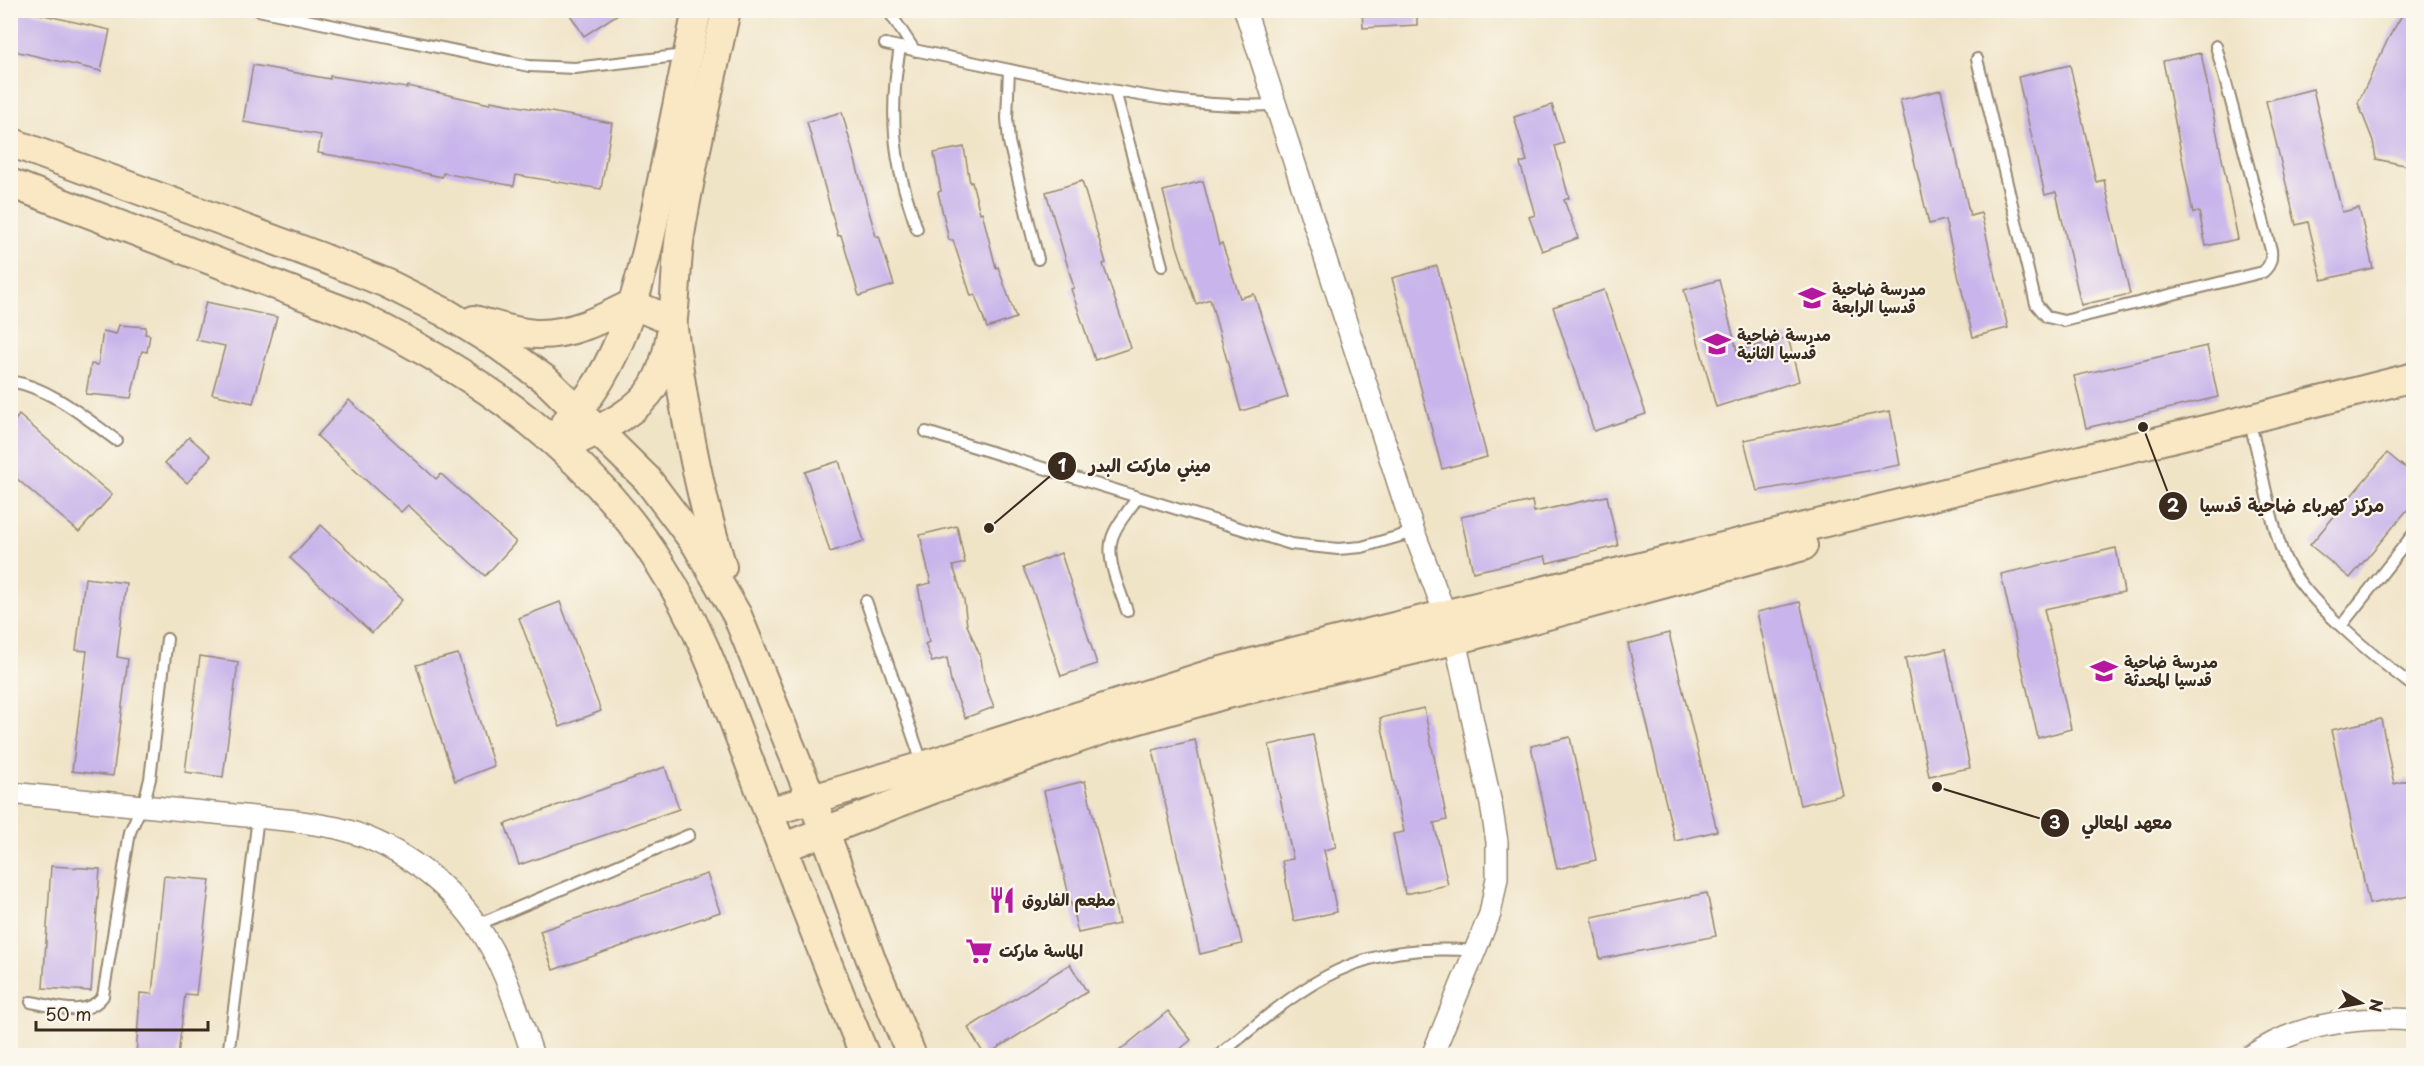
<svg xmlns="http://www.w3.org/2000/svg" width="2424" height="1066" viewBox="0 0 2424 1066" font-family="'Playpen Sans','Playpen Sans Arabic',sans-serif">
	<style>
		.building { fill: #c9b5eb }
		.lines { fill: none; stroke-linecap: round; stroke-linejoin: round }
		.lane-casing { stroke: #968772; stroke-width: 14 }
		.street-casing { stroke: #968772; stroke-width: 24 }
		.secondary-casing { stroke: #968772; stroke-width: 32 }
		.lane { stroke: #fff; stroke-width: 10 }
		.street { stroke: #fff; stroke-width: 21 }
		.secondary { stroke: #fae7c3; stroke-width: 28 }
		.labels { text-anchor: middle; stroke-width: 4.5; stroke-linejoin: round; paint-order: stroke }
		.poi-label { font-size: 16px; font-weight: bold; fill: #3b2a1e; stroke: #fbf7ec; text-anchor: start }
		.leader { fill: none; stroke: #3b2a1e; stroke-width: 2 }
		.callout-dot { fill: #3b2a1e; stroke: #fbf7ec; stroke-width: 2 }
		.mark-label { font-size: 18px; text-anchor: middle; font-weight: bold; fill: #fff }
		.callout-label { font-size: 18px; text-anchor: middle; font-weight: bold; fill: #3b2a1e; stroke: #fbf7ec; stroke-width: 4.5; stroke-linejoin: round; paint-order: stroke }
	</style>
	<rect width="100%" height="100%" fill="#fbf7ec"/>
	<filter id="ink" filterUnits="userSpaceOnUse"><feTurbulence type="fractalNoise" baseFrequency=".0167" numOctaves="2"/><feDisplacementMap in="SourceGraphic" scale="12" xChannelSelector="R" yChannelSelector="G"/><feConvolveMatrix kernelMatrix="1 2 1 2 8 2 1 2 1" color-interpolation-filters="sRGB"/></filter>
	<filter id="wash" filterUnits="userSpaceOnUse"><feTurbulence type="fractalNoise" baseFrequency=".008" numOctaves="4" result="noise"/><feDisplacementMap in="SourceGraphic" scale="24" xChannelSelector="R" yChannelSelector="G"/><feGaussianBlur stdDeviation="1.35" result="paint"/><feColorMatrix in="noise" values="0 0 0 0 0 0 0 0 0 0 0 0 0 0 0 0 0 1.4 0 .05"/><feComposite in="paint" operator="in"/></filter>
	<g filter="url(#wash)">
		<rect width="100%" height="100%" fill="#f0e4c7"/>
		<g id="blocks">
			<g class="building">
				<polygon points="10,10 22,10 110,30 101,71 10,50"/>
				<polygon points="567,10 624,10 584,36"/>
				<polygon points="1362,10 1417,10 1417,25 1363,28"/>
				<polygon points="2405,10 2414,10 2414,167 2376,159 2373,141 2358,103 2389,37"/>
				<polygon points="2201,53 2238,239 2206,246 2199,212 2193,213 2163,61"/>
				<polygon points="253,65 330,79 330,76 407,88 408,86 490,104 490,101 612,123 601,189 516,175 514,186 443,173 442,177 378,163 318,153 321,135 243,122"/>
				<polygon points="2070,65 2096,182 2104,180 2130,294 2081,305 2056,192 2045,195 2018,77"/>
				<polygon points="2313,89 2342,212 2359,208 2373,268 2322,280 2308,222 2296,225 2266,101"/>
				<polygon points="1941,90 1970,216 1981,213 2008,328 1973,337 1945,220 1929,224 1900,100"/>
				<polygon points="1552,105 1564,143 1555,146 1569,198 1564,200 1578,238 1542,251 1529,217 1535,215 1520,163 1527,161 1514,117"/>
				<polygon points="842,112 876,237 879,236 894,285 859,296 841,235 838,236 807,122"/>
				<polygon points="964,147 970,183 972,182 980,213 982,212 996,268 998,267 1016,318 987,328 975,295 971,296 953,240 949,240 938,192 941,191 934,153"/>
				<polygon points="1082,181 1106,263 1103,264 1131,348 1095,360 1071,289 1074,288 1046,192"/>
				<polygon points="1203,181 1219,245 1222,243 1240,298 1254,294 1288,397 1241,411 1210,299 1196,304 1177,246 1163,191"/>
				<polygon points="1437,266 1487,457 1442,469 1392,278"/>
				<polygon points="1719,280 1737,351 1788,337 1799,381 1716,407 1684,290"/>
				<polygon points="1604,290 1646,414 1594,431 1553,307"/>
				<polygon points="206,302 277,317 253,403 212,394 225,346 196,340"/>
				<polygon points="119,325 146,327 145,334 150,335 147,352 142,351 140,357 131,398 86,394 91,364 98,365 103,331 116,334"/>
				<polygon points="2207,346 2218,397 2086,428 2074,376"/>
				<polygon points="349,400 436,479 441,474 516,542 485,576 408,505 401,512 317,436"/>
				<polygon points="1890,411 1900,465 1757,491 1744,440"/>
				<polygon points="19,415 112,495 79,532 10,473 10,427"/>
				<polygon points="189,437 211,456 187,483 165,463"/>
				<polygon points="2387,453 2414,475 2414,502 2350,578 2310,545"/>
				<polygon points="839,461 864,541 830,552 805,472"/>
				<polygon points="1607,496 1618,546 1547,563 1545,556 1473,572 1461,517 1532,501 1534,512"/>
				<polygon points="321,525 402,600 372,633 290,558"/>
				<polygon points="957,526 965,563 953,566 964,600 967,625 981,658 984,681 994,707 965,718 951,682 947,658 932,662 925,644 929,642 918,586 931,583 920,535"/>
				<polygon points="2116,548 2124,592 2044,609 2071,729 2038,738 2001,574"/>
				<polygon points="1061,553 1097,664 1061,676 1036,599 1023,568"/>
				<polygon points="85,578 126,583 117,657 128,659 113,776 72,771 87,651 76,650"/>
				<polygon points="560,602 601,711 560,727 519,618"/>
				<polygon points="1800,602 1843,795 1800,805 1757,612"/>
				<polygon points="1669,633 1717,831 1675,841 1628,644"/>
				<polygon points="1946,649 1970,768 1929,776 1905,658"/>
				<polygon points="458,654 494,766 455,781 416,665"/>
				<polygon points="200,656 238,662 223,777 185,772"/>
				<polygon points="1424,708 1447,820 1434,823 1448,885 1405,894 1393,834 1404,832 1380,718"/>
				<polygon points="2381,719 2394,784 2409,780 2414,801 2414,895 2369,904 2331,730"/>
				<polygon points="1313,735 1336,847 1324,850 1337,912 1294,921 1282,861 1293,859 1269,745"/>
				<polygon points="1570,737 1596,860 1557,869 1531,746"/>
				<polygon points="1195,740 1242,944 1200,954 1153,750"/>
				<polygon points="665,767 679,809 519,865 505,824"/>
				<polygon points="1085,781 1119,924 1078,933 1044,791"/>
				<polygon points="51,866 100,869 91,991 43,988"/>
				<polygon points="707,874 720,912 553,970 540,931"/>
				<polygon points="164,876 210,880 196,995 185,994 178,1056 136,1056 140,993 152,994"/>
				<polygon points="1707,893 1716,936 1600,959 1592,917"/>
				<polygon points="1070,964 1087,992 985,1056 968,1028"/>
				<polygon points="1168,1011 1191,1040 1172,1056 1113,1056"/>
			</g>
		</g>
	</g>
	<g filter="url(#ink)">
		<use href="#blocks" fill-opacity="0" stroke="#968772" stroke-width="1.5"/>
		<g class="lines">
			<defs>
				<g id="lane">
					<polyline points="258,10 529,66 575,68 685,55"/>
					<polyline points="888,10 915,51"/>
					<path d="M 885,44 C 944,56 1004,69 1063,81 C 1135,95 1202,108 1275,105"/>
					<path d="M 900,47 C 893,87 892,132 900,171 C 904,191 911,210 917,229"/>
					<path d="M 1977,59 L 2036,304 L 2047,317 L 2064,321 L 2263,272 C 2270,266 2272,260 2271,250 L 2216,46"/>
					<polyline points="1009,70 1007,118 1009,142 1038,259"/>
					<polyline points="1115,91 1162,266"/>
					<path d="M 10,381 C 51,388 83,416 116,440"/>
					<polyline points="926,432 1291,544 1338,549 1362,547 1414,532"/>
					<path d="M 2253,435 C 2263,473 2270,521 2284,556 C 2301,598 2377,659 2414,687"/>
					<polyline points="866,601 923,765"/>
					<path d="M 1127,611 C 1120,589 1103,556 1114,533 C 1119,521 1130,509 1137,498"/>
					<polyline points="2341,626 2414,533"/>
					<polyline points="477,925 689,835"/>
					<path d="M 31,1002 C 55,1006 86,1019 103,996 L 130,832 L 145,798 L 150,779 L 167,639"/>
					<polyline points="228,1056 258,817"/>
					<path d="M 1218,1056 C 1307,983 1353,941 1476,951"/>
				</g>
				<g id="street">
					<polyline points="1245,10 1414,532 1455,640 1491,804 1497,842 1497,878 1490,914 1432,1056"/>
					<path d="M 10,793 L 296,821 C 309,823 323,825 337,828 C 391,841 445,879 477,925 C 504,963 518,1012 533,1056"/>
					<path d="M 2251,1056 C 2299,1023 2357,1016 2414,1020"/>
				</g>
				<g id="secondary">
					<polyline points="10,142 323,258 386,283 446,313 498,345 547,381 647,479 696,544 737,615 825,832 870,957 912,1056"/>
					<path d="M 10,183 L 362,318 C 480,376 591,453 662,567 C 700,626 724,696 749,761 C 787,860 824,958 865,1056"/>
					<path d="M 474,320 C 494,325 517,334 539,334 C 573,334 602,319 632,304 L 672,321 C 683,404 697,487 722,567"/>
					<path d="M 565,423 C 630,364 647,250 665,167 C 675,115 686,63 697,10"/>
					<path d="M 580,439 C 606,426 637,412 653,387 C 679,345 673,282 680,235 C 692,160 710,85 726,10"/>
					<polyline points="769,812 923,766 1214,673 1324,644 2249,419 2414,377"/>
					<polyline points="782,848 933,789 1111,727 1219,696 1455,640 1803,546"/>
				</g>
			</defs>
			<use href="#lane" class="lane-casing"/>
			<use href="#street" class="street-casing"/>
			<use href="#secondary" class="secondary-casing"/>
			<use href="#lane" class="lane"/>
			<use href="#street" class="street"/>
			<use href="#secondary" class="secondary"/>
		</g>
	</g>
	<defs>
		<symbol id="school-bare" viewBox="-9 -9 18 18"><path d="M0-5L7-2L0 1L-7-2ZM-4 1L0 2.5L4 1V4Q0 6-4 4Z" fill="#b5179e" stroke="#fbf7ec" stroke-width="2.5" paint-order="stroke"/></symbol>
		<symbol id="restaurant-bare" viewBox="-9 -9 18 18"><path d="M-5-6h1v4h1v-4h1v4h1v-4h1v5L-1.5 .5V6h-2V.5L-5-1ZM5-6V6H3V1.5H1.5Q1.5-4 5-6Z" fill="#b5179e" stroke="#fbf7ec" stroke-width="2.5" paint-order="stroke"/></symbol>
		<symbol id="supermarket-bare" viewBox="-9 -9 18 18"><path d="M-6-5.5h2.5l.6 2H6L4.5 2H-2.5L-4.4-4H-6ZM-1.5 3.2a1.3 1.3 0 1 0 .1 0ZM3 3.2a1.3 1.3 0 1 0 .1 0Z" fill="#b5179e" stroke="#fbf7ec" stroke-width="2.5" paint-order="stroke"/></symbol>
	</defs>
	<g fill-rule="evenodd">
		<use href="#school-bare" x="1793" y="279" width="38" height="38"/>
		<use href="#school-bare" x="1698" y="325" width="38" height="38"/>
		<use href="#school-bare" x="2085" y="652" width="38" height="38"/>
		<use href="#restaurant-bare" x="983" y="881" width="38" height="38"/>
		<use href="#supermarket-bare" x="960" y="932" width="38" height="38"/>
	</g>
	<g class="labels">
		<g class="poi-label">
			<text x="1832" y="295">مدرسة ضاحية<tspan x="1832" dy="18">قدسيا الرابعة</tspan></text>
			<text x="1737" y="341">مدرسة ضاحية<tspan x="1737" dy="18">قدسيا الثانية</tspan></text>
			<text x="2124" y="668">مدرسة ضاحية<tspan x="2124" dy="18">قدسيا المحدثة</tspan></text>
			<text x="1022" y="906">مطعم الفاروق</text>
			<text x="999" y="957">الماسة ماركت</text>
		</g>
	</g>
	<path class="leader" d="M989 528L1062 466M2143 427L2173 506M1937 787L2055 823"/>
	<g class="callout-dot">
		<circle cx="989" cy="528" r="6"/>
		<circle cx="2143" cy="427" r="6"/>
		<circle cx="1937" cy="787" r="6"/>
		<circle cx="1062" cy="466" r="15"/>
		<circle cx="2173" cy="506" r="15"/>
		<circle cx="2055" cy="823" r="15"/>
	</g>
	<g class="mark-label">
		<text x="1062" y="472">1</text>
		<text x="2173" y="512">2</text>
		<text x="2055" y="829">3</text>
	</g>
	<g class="callout-label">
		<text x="1150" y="472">ميني ماركت البدر</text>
		<text x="2292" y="512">مركز كهرباء ضاحية قدسيا</text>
		<text x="2127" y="829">معهد المعالي</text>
	</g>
	<rect width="2424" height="1066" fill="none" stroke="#fbf7ec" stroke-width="36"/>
	<g transform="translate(2361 1003) rotate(100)" stroke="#fbf7ec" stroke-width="4.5" paint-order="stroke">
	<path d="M0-4.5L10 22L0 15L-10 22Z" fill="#3b2a1e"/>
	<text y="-9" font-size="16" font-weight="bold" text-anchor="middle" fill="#3b2a1e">N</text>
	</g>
	<path d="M36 1021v9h172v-9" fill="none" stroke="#3b2a1e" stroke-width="3"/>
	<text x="45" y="1021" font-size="18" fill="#3b2a1e" stroke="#fbf7ec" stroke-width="4.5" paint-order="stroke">50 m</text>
</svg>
